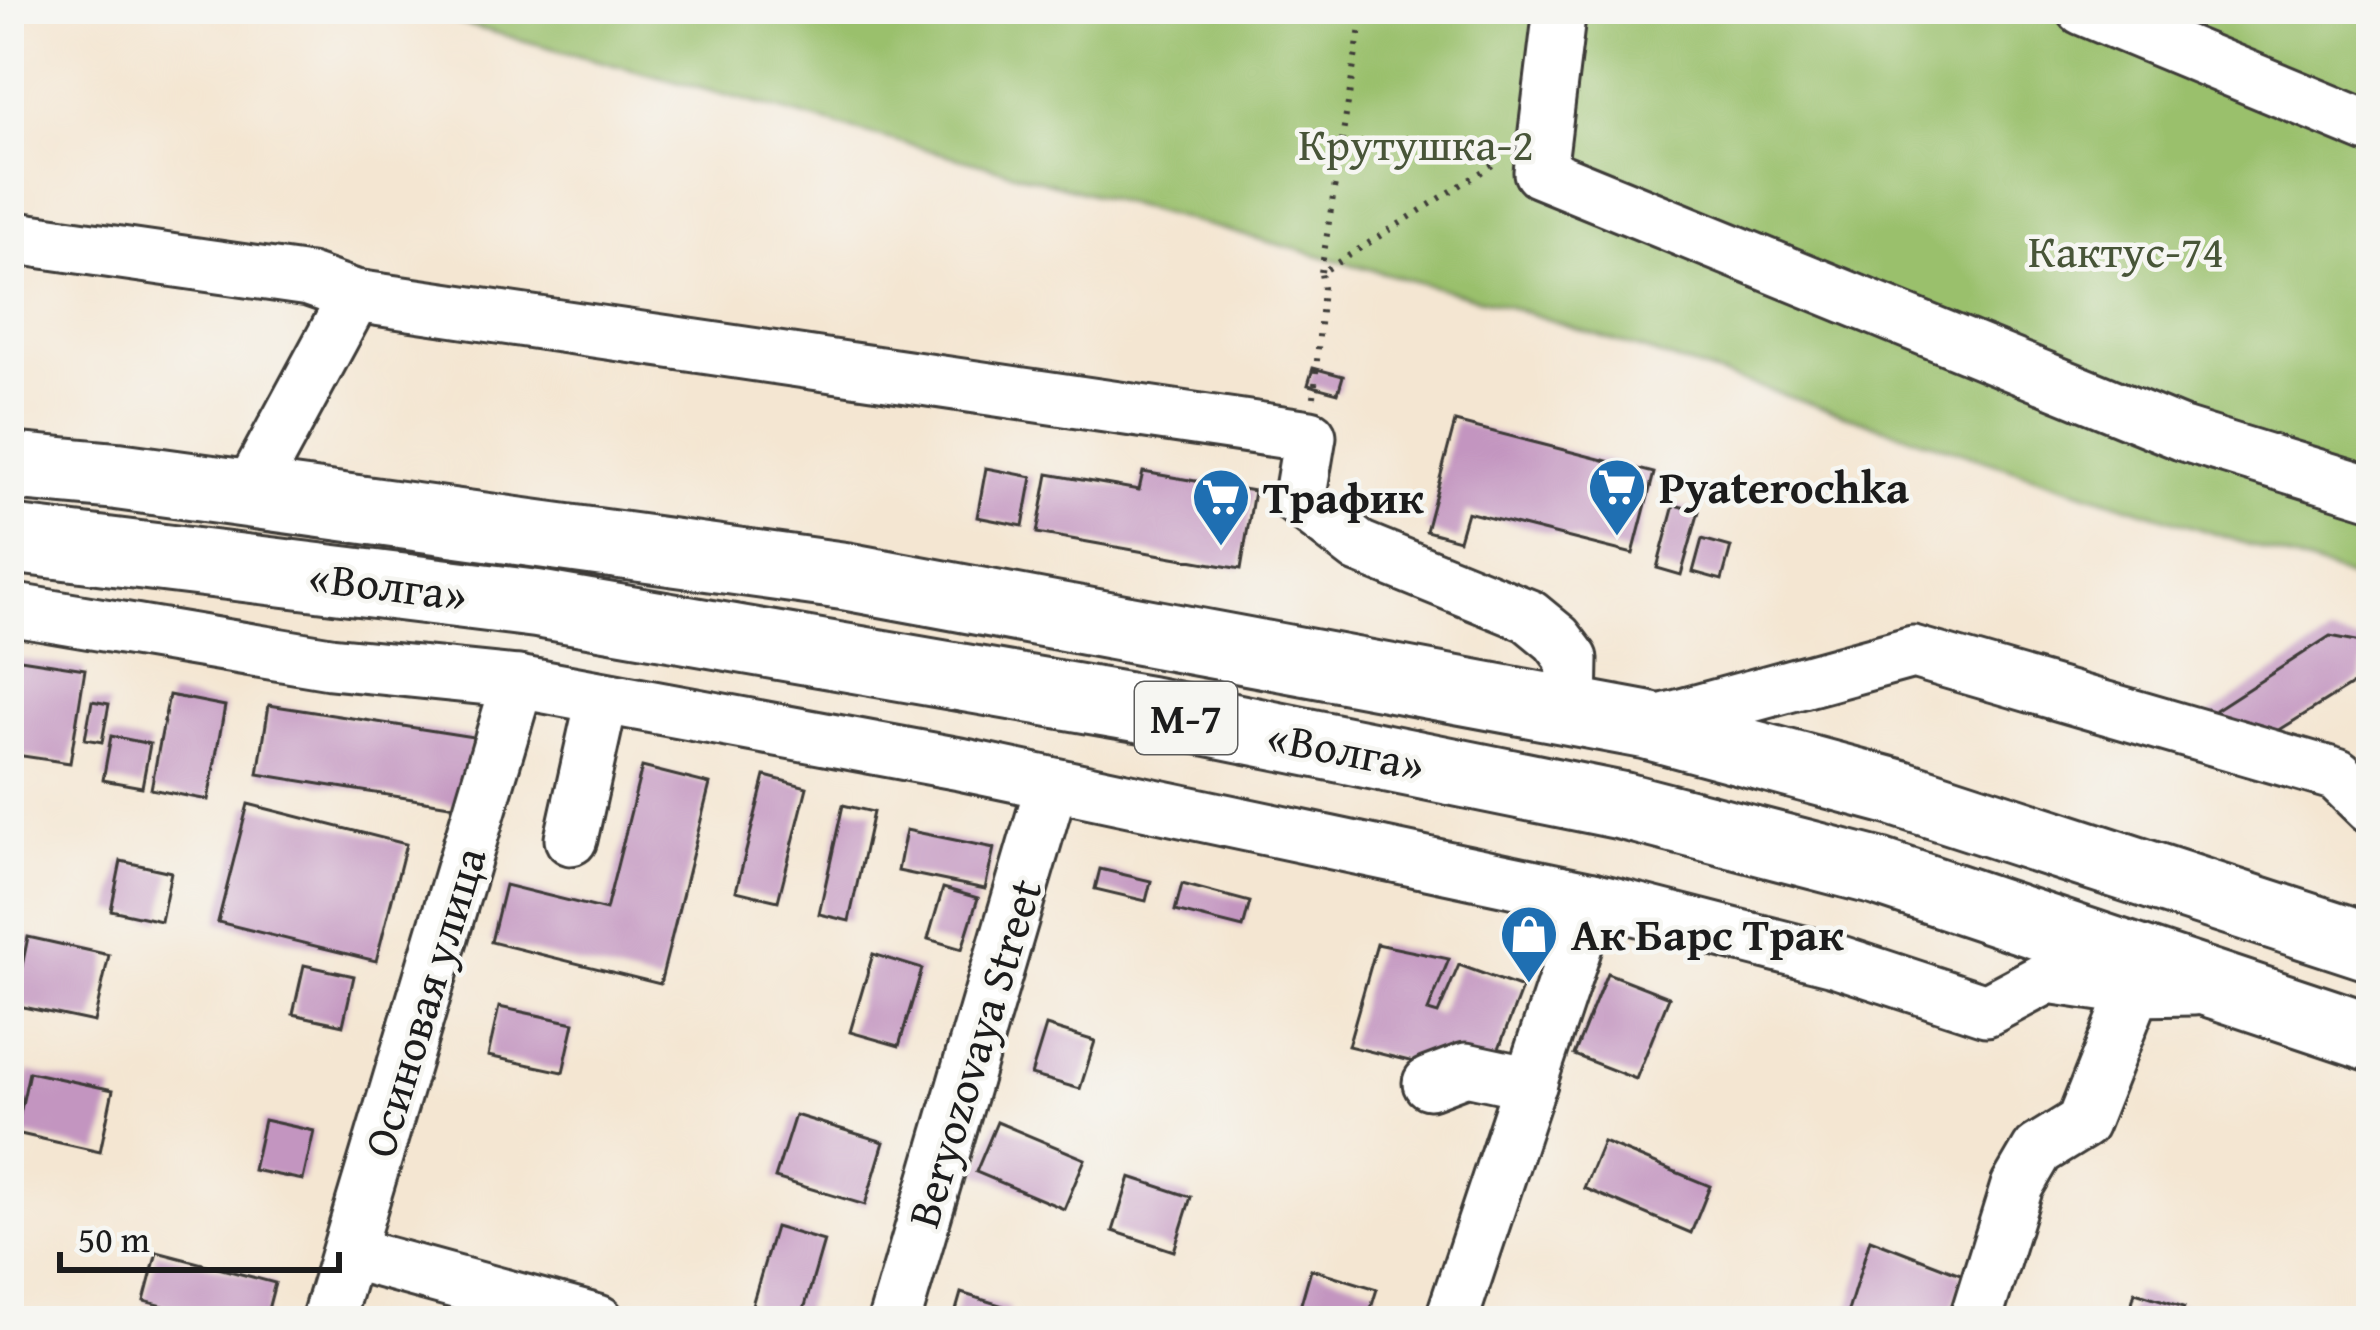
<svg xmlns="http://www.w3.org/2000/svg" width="2380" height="1330" viewBox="0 0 2380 1330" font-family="'Gentium Book Plus',serif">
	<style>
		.green { fill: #9ac06c; stroke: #5b6e44; stroke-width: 3 }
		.building { fill: #c395c0 }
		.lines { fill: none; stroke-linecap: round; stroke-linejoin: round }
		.minor-casing { stroke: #3c3a37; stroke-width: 57 }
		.highway-casing { stroke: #3c3a37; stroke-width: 72 }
		.path { stroke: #3c3a37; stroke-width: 6; stroke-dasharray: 3 9; stroke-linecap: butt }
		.minor { stroke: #fff; stroke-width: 51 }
		.highway { stroke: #fff; stroke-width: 66 }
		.labels { text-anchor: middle; stroke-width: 9; stroke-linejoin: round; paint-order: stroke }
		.shield { fill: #f6f6f2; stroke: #5d5d5c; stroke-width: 3 }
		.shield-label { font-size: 42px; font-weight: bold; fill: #1c1c1c }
		.park-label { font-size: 45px; fill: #485538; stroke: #f6f6f2 }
		.poi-label { font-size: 45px; font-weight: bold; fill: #1c1c1c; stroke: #f6f6f2; text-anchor: start }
		.street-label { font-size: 45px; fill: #1c1c1c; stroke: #f6f6f2 }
	</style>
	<rect width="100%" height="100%" fill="#f6f6f2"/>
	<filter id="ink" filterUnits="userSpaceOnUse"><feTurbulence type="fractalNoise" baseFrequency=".00833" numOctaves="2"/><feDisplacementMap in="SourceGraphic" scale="24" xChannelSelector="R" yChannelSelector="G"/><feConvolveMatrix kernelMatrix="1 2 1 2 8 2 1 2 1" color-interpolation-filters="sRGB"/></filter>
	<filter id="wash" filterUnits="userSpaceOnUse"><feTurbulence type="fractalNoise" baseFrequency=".004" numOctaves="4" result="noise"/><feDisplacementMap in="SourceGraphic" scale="48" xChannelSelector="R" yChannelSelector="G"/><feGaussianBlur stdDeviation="2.7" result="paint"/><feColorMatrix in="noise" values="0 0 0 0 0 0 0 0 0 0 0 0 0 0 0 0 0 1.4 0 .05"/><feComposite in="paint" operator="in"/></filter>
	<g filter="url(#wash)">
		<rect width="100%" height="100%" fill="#f4e6d2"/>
		<polygon class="green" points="407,9 2371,9 2371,584 1506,306"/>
		<g id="blocks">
			<g class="building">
				<polygon points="1313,368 1343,376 1338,393 1308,385"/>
				<polygon points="1455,422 1654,473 1633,554 1467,512 1459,540 1426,531"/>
				<polygon points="986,468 1032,477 1023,526 977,517"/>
				<polygon points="1143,472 1254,491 1241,569 1037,533 1048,474 1139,490"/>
				<polygon points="1674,505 1699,511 1681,575 1657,568"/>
				<polygon points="1702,539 1731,547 1722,580 1693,572"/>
				<polygon points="2330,636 2367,643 2361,679 2236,757 2208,715"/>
				<polygon points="14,658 85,669 70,763 9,754 9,693"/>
				<polygon points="169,695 225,706 208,800 151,789"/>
				<polygon points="92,701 109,704 102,742 85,739"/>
				<polygon points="269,705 473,737 462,807 258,774"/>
				<polygon points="111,736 150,744 142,787 103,780"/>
				<polygon points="642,767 710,784 660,984 491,942 505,885 606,910"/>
				<polygon points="765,776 807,787 778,901 736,891"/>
				<polygon points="248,804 406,844 376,961 218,922"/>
				<polygon points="843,805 873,812 849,921 819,914"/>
				<polygon points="906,830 994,848 985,889 898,871"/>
				<polygon points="121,861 171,872 161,921 111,910"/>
				<polygon points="1100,869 1151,881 1146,901 1095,889"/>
				<polygon points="1182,884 1250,902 1243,928 1175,911"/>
				<polygon points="943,888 978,898 962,949 928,939"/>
				<polygon points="28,937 109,955 94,1022 14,1005"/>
				<polygon points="1377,944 1449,959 1428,1011 1438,1014 1459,965 1522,988 1490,1072 1438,1068 1348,1046"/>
				<polygon points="873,954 922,969 899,1046 850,1032"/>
				<polygon points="304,965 354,976 343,1025 293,1014"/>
				<polygon points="1607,973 1669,997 1636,1079 1574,1055"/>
				<polygon points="499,1007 574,1023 563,1072 488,1056"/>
				<polygon points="1046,1026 1095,1041 1080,1089 1031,1075"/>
				<polygon points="29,1072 113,1090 100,1152 16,1133"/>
				<polygon points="795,1115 884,1142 865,1205 775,1178"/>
				<polygon points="264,1120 314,1131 303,1180 253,1170"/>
				<polygon points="997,1122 1085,1159 1064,1209 976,1172"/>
				<polygon points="1603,1142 1710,1186 1691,1233 1584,1188"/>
				<polygon points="1130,1177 1191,1197 1174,1251 1113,1231"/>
				<polygon points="775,1227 824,1241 801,1320 752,1305"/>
				<polygon points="1870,1239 1963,1275 1949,1321 1845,1321"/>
				<polygon points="157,1252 275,1283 265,1321 220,1321 144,1301"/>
				<polygon points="1311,1269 1377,1289 1367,1321 1296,1321"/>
				<polygon points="2135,1292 2184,1307 2180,1321 2127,1321"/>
				<polygon points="961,1293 1010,1308 1007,1321 953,1321"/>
			</g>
		</g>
	</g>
	<g filter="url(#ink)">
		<use href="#blocks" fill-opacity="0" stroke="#3c3a37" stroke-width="3"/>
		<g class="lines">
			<defs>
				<g id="minor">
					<polyline points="1560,9 1540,172 2182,434 2371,492"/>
					<polyline points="2083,9 2371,128"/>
					<polyline points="9,237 309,280 355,296 1310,436 1299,501 1359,547 1529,616 1557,639 1572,659 1571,710"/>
					<polyline points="248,494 355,296"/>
					<polyline points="9,609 330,663 518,682 960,764 1592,898 1834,960 1986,1010 2048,977 2135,990 2194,989"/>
					<polyline points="1645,725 1913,652 2337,775 2371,808"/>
					<polyline points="571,839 602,700"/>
					<polyline points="1429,1083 1466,1069 1531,1083"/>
					<polyline points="349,1253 598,1321"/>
					<polyline points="327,1321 518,682"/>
					<polyline points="894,1321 1052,784"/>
					<polyline points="1451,1321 1592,898"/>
					<polyline points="1975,1321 2017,1186 2038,1150 2082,1123 2135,990"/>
				</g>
				<g id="highway">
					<polyline points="9,466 117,476 844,576 1645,725 1898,793 2371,947"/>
					<polyline points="9,539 537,604 1149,710 1623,806 1878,872 2371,1037"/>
				</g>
			</defs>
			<use href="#minor" class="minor-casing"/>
			<use href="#highway" class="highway-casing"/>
			<g class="path">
				<polyline points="1321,272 1363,9"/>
				<polyline points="1314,397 1323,288 1321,273 1499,161"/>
			</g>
			<use href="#minor" class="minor"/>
			<use href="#highway" class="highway"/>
		</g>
	</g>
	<defs>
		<symbol id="supermarket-pin" viewBox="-11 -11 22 30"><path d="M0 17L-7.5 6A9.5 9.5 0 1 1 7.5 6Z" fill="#1f6fb2" stroke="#f6f6f2"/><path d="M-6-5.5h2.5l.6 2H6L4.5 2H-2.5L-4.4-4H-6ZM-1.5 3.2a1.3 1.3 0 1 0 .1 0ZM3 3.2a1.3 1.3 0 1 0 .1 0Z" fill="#fff"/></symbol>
		<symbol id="shop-pin" viewBox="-11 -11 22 30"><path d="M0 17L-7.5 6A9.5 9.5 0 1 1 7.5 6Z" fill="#1f6fb2" stroke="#f6f6f2"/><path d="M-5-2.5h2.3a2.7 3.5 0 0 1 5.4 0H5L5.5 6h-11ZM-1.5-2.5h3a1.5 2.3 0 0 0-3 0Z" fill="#fff"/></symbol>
	</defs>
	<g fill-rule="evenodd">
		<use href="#supermarket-pin" x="1584" y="454" width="66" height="90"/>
		<use href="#supermarket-pin" x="1188" y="464" width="66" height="90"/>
		<use href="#shop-pin" x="1496" y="901" width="66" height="90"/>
	</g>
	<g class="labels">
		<rect class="shield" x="1135" y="682" width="102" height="72" rx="9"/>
		<g class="shield-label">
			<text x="1186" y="733">М-7</text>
		</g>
		<g class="park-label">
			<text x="1416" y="160">Крутушка-2</text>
			<text x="2126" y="267">Кактус-74</text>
		</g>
		<g class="poi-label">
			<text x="1659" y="503">Pyaterochka</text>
			<text x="1263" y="513">Трафик</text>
			<text x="1571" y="950">Ак Барс Трак</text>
		</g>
		<g class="street-label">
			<text transform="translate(388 585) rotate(7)" y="16">«Волга»</text>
			<text transform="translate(1346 750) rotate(11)" y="16">«Волга»</text>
			<text transform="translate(424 1002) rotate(-73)" y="16">Осиновая улица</text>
			<text transform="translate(974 1053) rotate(-73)" y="16">Beryozovaya Street</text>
		</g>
	</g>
	<rect width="2380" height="1330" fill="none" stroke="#f6f6f2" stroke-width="48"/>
	<path d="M60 1252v18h279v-18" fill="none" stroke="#1c1c1c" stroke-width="6"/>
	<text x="78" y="1252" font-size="36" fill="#1c1c1c" stroke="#f6f6f2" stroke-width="9" paint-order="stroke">50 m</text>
</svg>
